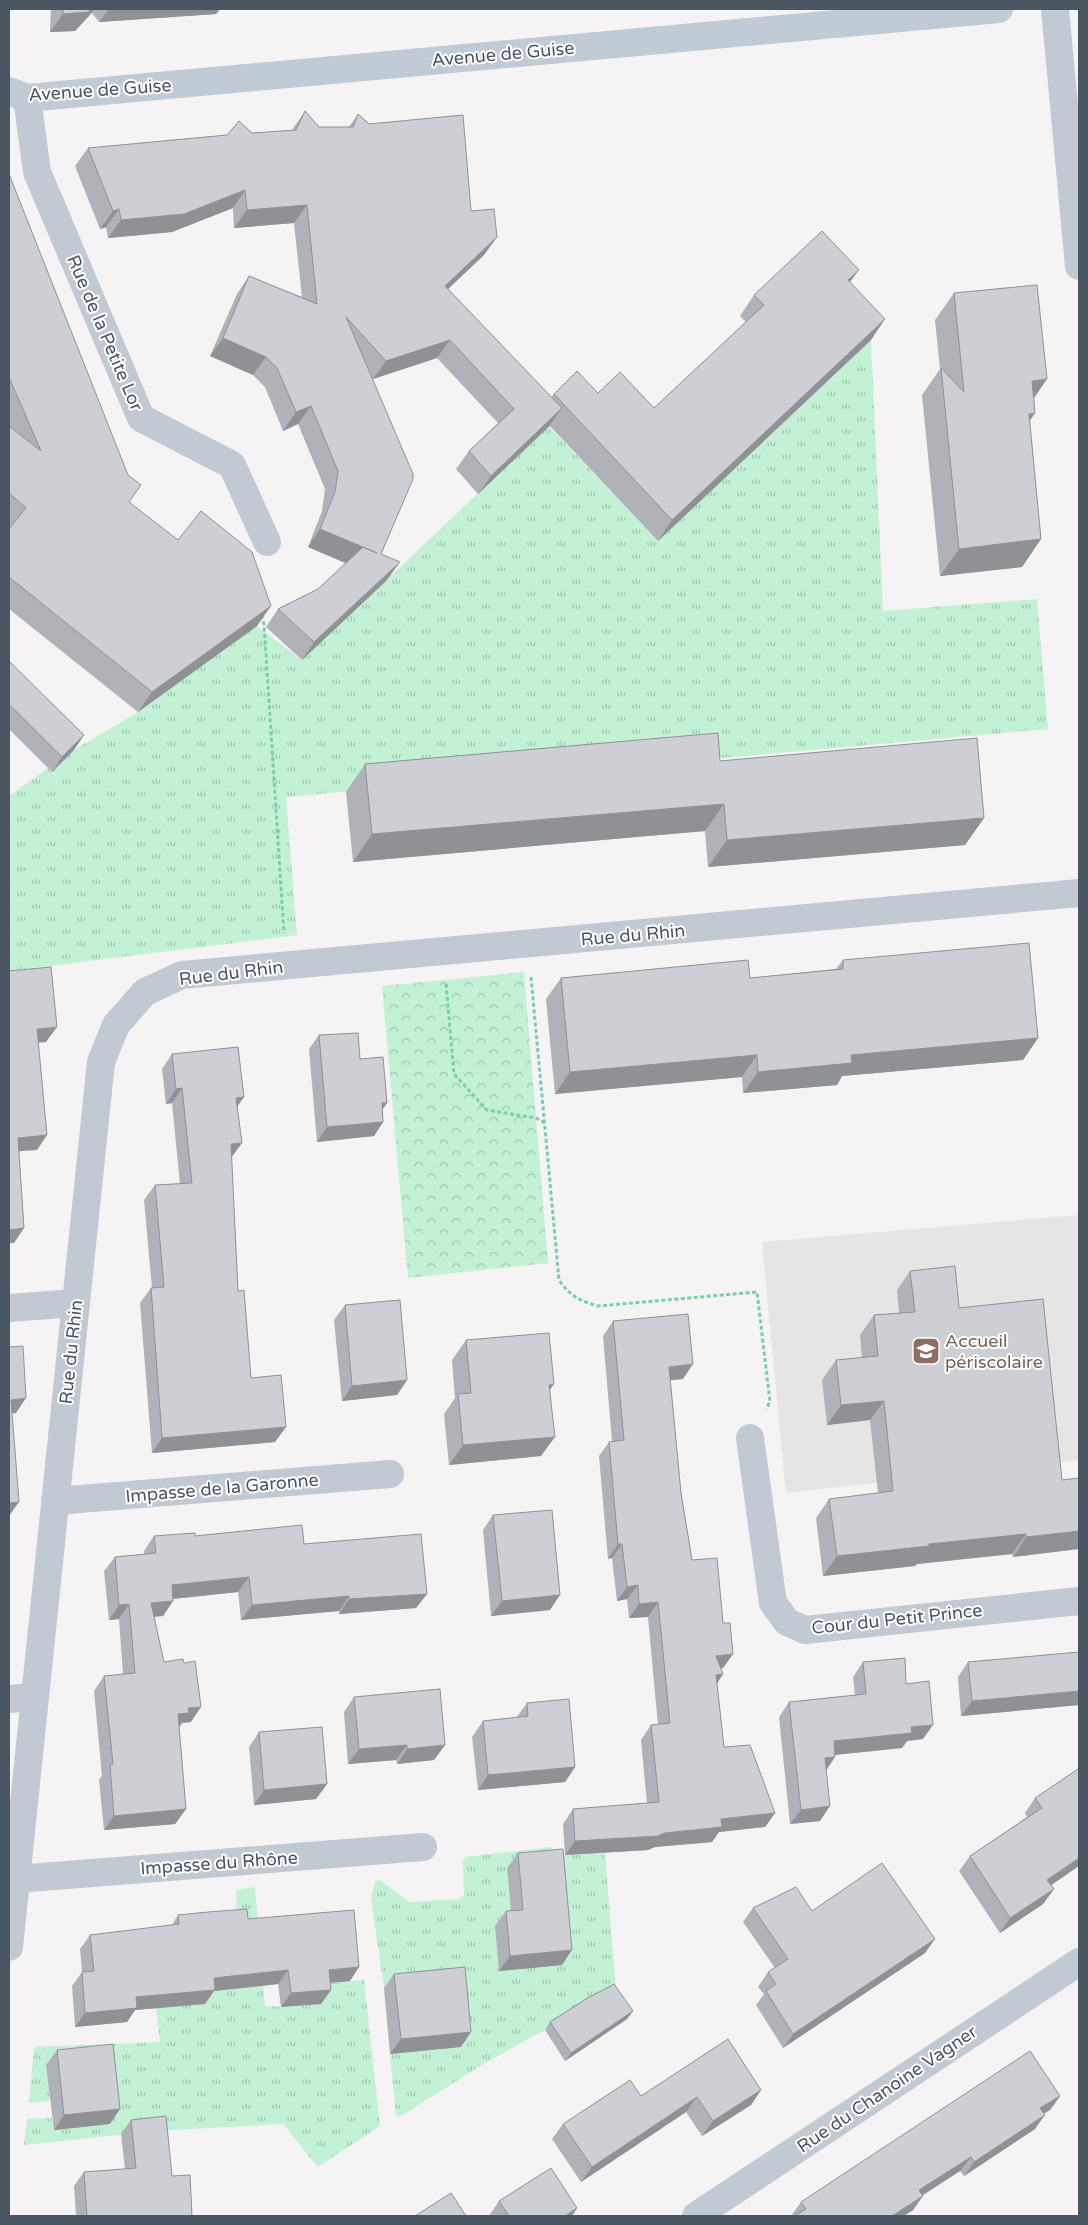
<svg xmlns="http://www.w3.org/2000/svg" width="1088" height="2225" viewBox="0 0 1088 2225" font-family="'Varela Round',sans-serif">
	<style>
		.education { fill: #e6e4e5 }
		.grass { fill: url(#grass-tufts) }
		.park { fill: url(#park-crowns) }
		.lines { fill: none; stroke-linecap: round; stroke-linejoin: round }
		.path { stroke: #7ad0a6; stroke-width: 3; stroke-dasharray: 4 2.5; stroke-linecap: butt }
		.street { stroke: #c1cad2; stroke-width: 28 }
		.secondary { stroke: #c1cbd6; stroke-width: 28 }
		.wall { fill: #b0b2b7 }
		.shaded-wall { fill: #909195 }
		.building { fill: #cdcfd5; stroke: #909195 }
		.labels { text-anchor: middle; stroke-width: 4; stroke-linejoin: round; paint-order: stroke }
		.street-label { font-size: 18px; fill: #4a5661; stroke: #fff }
		.education-label { font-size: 18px; fill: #785e54; stroke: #fff; text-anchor: start }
	</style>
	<defs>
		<pattern id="grass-tufts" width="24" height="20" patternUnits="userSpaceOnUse" patternTransform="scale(1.25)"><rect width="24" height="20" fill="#c3f1d5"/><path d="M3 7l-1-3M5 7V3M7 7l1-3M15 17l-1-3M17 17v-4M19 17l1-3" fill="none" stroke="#a0c6b0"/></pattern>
		<pattern id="park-crowns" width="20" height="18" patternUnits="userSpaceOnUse" patternTransform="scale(1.25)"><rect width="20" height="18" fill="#c3f1d5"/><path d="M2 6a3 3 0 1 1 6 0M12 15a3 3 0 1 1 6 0" fill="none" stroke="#a0c6b0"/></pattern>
	</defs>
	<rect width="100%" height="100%" fill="#f5f3f3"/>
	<polygon class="education" points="1079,1215 1079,1460 786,1493 762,1242"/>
	<g class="grass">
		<polygon points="871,340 883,611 1037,599 1048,729 286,797 297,935 9,971 9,796 74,750 138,712 257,626 302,660 549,426 658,541"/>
		<polygon points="552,1847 552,1864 512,1925 495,1926 500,1971 553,1868 564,1855 605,1853 616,1990 480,2066 403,2115 396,2116 390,2054 461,2047 411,1986 384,1988 371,1899 375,1881 380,1880 409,1902 459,1899 464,1895 463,1861 465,1857"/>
		<polygon points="255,1887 265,2006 281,2007 320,2004 319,1984 364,1980 380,2126 318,2167 283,2124 156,2131 24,2145 27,2119 52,2118 54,2130 110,2123 47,2065 50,2101 29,2103 34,2047 160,2042 156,2007 205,2004 237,1923 236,1890"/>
	</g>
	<polygon class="park" points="524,972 548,1263 408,1278 382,986"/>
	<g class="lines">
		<g class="path">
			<polyline points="261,615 264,624 284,933"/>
			<path d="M 531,977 L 559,1280 C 570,1296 580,1301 598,1306 L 757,1292 L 770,1402 L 766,1409"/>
			<polyline points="446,984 454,1074 487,1110 536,1118 545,1123"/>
		</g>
		<g class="street">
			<polyline points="1055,9 1079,266"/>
			<polyline points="27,98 37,172 141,418 232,465 267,542"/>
			<polyline points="9,1308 76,1303"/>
			<polyline points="750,1438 773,1603 787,1622 805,1630 1079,1601"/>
			<polyline points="55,1501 390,1474"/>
			<polyline points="9,1699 35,1697"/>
			<polyline points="16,1879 423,1847"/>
			<polyline points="9,1947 101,1062 116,1025 145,992 182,975 1079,893"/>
			<polyline points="696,2216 1079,1962"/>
		</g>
		<polyline class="secondary" points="9,91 27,98 999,9"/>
	</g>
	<g class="wall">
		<polygon points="51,9 220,9 216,14 99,22 92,13 75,31 50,32"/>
		<polygon points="305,111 319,127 349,127 358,114 471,211 497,237 484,255 448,289 551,397 554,394 598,393 654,408 746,322 740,316 754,295 850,282 871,340 658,541 550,426 478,494 456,469 469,451 498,423 437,358 373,379 371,377 381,554 387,580 302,660 266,627 278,609 318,589 346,563 308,547 322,511 325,489 298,424 283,431 265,387 253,375 210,356 237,294 249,276 302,297 294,223 234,228 233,208 172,232 108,238 106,227 100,229 75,166 88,148 292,130"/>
		<polygon points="9,174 129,502 257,626 138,712 9,609 9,529 11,527 9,525"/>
		<polygon points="954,293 1034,398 1035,413 1029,421 1041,539 1022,567 940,576 922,395 940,369 935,320"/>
		<polygon points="9,661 74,750 52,772 9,729"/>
		<polygon points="720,761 984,818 965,845 708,867 705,831 353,862 346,792 365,764"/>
		<polygon points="843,960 1038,1038 1023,1060 842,1076 837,1085 743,1093 742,1077 555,1094 546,999 561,978 750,978 836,969"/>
		<polygon points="319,1035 360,1059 387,1103 382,1109 383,1122 374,1136 317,1142 309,1049"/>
		<polygon points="172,1054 244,1097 237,1107 231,1158 238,1291 251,1378 286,1427 275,1442 152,1453 140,1303 151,1288 152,1288 144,1200 155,1185 180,1184 172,1103 166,1104 162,1069"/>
		<polygon points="910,1271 959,1308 1062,1480 1079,1478 1013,1557 1012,1554 917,1564 915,1566 823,1576 816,1518 829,1499 878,1493 870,1420 827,1425 822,1380 836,1360 862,1358 860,1335 874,1315 899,1313 897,1290"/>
		<polygon points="345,1305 407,1380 397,1395 342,1401 334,1320"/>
		<polygon points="613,1321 683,1379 670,1380 681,1493 692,1560 723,1623 733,1654 723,1668 721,1669 723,1674 717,1684 724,1747 775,1813 765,1827 719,1832 712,1842 655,1847 648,1850 565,1855 563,1824 573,1809 647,1803 641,1740 651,1725 658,1725 648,1617 629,1618 627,1599 617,1601 612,1558 608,1559 599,1456 609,1442 612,1441 603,1336"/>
		<polygon points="466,1340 549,1391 541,1456 449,1465 444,1414 455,1398 452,1360"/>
		<polygon points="493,1515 550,1610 491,1616 483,1530"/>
		<polygon points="154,1536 195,1536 304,1544 427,1594 416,1608 339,1614 339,1611 241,1620 238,1592 173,1599 173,1601 163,1616 154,1617 164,1662 191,1722 182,1723 179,1728 186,1809 175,1824 104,1830 99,1779 102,1776 94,1691 104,1676 123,1674 119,1619 109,1620 104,1571 115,1557 144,1554 144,1551"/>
		<polygon points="1079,1652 1079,1705 961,1716 958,1677 968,1662"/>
		<polygon points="863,1662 906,1684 923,1739 907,1741 902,1748 835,1755 835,1757 826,1770 820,1821 790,1824 779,1717 789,1702 855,1695 853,1677"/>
		<polygon points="354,1697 445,1745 434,1760 397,1764 396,1760 348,1764 344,1712"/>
		<polygon points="527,1703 575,1767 565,1782 478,1790 472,1737 483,1721 516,1718"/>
		<polygon points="259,1732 327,1784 316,1799 254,1805 249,1747"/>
		<polygon points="1078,1769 1051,1885 1054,1889 1043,1904 1000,1933 959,1871 970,1856 1027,1817 1025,1813 1035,1798"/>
		<polygon points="518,1853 562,1965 499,1971 495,1926 506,1911 511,1910 507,1868"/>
		<polygon points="753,1908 812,1911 925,1953 783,2048 756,2005 764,1994 758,1987 768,1972 775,1968 743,1922"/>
		<polygon points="178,1915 248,1919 350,1981 330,1983 331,1990 321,2004 281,2007 278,1984 214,1991 205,2004 135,2010 127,2022 75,2027 72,1986 82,1972 80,1949 90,1935 172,1925"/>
		<polygon points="394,1974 461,2047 390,2054 384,1988"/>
		<polygon points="633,2011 627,2019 565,2061 545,2030 550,2022"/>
		<polygon points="57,2050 110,2124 54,2130 46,2065"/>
		<polygon points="761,2090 751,2105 702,2136 686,2112 581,2182 552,2139 563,2124 641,2096"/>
		<polygon points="1060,2096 1050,2110 1044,2113 1035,2129 964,2176 960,2171 923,2195 913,2210 904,2216 791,2216 801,2202"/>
		<polygon points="131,2120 172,2176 192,2216 76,2216 74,2186 84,2172 125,2169 121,2134"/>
		<polygon points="499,2201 577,2208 572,2216 489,2216"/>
	</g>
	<g class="shaded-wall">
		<polygon points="92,9 95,9 75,31 50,32 63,14"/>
		<polygon points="109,9 220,9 216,14 99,22"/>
		<polygon points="245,190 233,208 172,232 108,238 121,220"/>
		<polygon points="307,205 294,223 234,228 247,210"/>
		<polygon points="119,209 106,227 100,229 113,211"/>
		<polygon points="497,237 484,255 432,304 445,286"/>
		<polygon points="859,270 844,290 848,280"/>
		<polygon points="885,319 871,340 658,541 672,520"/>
		<polygon points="223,338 266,357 253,375 210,356"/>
		<polygon points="450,340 437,358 373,379 386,361"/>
		<polygon points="1047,379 1028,407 1032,381"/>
		<polygon points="311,406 298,424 283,431 296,412"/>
		<polygon points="562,408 549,426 478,494 491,476"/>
		<polygon points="1035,413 1016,441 1029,414"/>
		<polygon points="320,529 377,553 364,571 308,547"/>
		<polygon points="1041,539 1022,567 940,576 959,549"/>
		<polygon points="400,562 387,580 302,660 314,642"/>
		<polygon points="271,606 257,626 138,712 152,692"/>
		<polygon points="84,735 74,750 52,772 62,757"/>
		<polygon points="724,804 705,831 353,862 372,834"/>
		<polygon points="984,818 965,845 708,867 727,840"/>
		<polygon points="57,1027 46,1042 26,1044 37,1029"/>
		<polygon points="1038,1038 1023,1060 842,1076 837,1085 743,1093 758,1072 851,1055"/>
		<polygon points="757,1055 742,1077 555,1094 570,1072"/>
		<polygon points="182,1088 172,1103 166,1104 176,1089"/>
		<polygon points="244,1097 233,1112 236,1098"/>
		<polygon points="382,1103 387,1103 377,1117"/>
		<polygon points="383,1122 374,1136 317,1142 327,1127"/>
		<polygon points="47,1135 37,1150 9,1152 18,1138"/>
		<polygon points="242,1143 231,1158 231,1144"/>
		<polygon points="24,1228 14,1243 9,1243 9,1230"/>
		<polygon points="693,1364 683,1379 659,1381 669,1367"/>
		<polygon points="407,1380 397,1395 342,1401 352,1386"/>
		<polygon points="554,1384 540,1404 549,1385"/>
		<polygon points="26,1398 16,1413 9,1414 11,1400"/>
		<polygon points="884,1401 870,1420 827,1425 841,1405"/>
		<polygon points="286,1427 275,1442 152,1453 162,1438"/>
		<polygon points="555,1437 541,1456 449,1465 463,1445"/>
		<polygon points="19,1502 9,1516 9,1503"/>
		<polygon points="1079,1531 1079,1549 1013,1557 1026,1537"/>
		<polygon points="1026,1534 1012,1554 917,1564 915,1566 823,1576 837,1556 929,1544"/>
		<polygon points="618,1544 622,1544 612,1558 608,1559"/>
		<polygon points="249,1577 238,1592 162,1600 172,1585"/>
		<polygon points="638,1585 627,1599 617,1601 627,1587"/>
		<polygon points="427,1594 416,1608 339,1614 349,1599"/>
		<polygon points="560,1595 550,1610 491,1616 502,1601"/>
		<polygon points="349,1596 339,1611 241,1620 252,1605"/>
		<polygon points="173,1601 163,1616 141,1617 151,1603"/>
		<polygon points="658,1602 648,1617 629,1618 639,1604"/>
		<polygon points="129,1604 119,1619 109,1620 119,1605"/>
		<polygon points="733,1654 723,1668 706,1670 716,1656"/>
		<polygon points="723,1674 713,1689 716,1675"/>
		<polygon points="1079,1691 1079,1705 961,1716 972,1701"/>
		<polygon points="201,1707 191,1722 182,1723 178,1728 178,1714 188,1708"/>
		<polygon points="933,1725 923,1739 907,1741 902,1748 823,1756 834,1741 911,1727"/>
		<polygon points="407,1745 396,1760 348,1764 359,1749"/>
		<polygon points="445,1745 434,1760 397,1764 407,1749"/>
		<polygon points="835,1757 825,1772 825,1758"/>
		<polygon points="575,1767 565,1782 478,1790 488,1775"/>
		<polygon points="327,1784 316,1799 254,1805 264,1790"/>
		<polygon points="830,1806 820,1821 790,1824 801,1810"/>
		<polygon points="186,1809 175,1824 104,1830 114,1816"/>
		<polygon points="775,1813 765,1827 719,1832 712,1842 655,1847 648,1850 565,1855 575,1841 665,1833 721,1819"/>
		<polygon points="1079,1858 1079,1866 1037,1895 1047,1880"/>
		<polygon points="1054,1889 1043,1904 1000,1933 1010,1918"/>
		<polygon points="935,1939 925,1953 783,2048 793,2034"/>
		<polygon points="572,1950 562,1965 499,1971 510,1956"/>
		<polygon points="359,1967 350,1981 319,1984 329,1970"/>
		<polygon points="288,1970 278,1984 214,1991 205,2004 135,2010 127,2022 75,2027 85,2013 136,1997 214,1978"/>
		<polygon points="331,1990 321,2004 281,2007 291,1993"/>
		<polygon points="633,2011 627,2019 565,2061 571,2053"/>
		<polygon points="471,2032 461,2047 390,2054 401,2039"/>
		<polygon points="761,2090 751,2105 702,2136 713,2121"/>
		<polygon points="1060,2096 1050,2110 1030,2122 1040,2108"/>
		<polygon points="697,2097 686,2112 581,2182 592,2167"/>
		<polygon points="120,2109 110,2124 54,2130 64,2115"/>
		<polygon points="1045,2115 1035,2129 964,2176 974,2162"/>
		<polygon points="971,2157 960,2171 909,2204 919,2190"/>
		<polygon points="923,2196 913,2210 904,2216 892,2216"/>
		<polygon points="577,2208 572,2216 565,2216"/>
	</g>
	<g class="building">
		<polygon points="63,9 92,9 88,12 63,14"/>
		<polygon points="305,111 319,127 353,127 358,114 369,124 463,115 471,211 494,209 497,237 445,286 562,408 491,476 469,451 514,409 450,340 386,361 346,317 413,474 413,479 381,554 400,562 314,642 278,609 318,589 363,547 377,553 320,529 335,492 338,471 311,406 296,412 277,368 266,357 223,338 249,276 317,304 307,205 247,210 245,190 184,214 121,220 119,209 113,211 88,148 227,135 239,121 252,133 296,130"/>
		<polygon points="9,174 128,475 141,485 129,502 178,540 201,511 252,552 271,606 152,692 9,577 9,529 26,508 9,493 9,426 41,451 9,377"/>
		<polygon points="822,231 859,270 848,280 885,319 672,520 554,394 577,371 598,393 620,372 654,408 764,305 754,295"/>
		<polygon points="1037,285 1047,379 1032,381 1035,413 1029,414 1041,539 959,549 941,368 964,392 954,293"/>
		<polygon points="9,661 84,735 62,757 9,704"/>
		<polygon points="718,733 720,761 977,738 984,818 727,840 724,804 372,834 365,764"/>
		<polygon points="1029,943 1038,1038 851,1055 852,1063 758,1072 757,1055 570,1072 561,978 748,960 750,978 843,969 843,960"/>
		<polygon points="51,967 57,1027 37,1029 47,1135 18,1138 24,1228 9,1230 9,971"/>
		<polygon points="358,1033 360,1059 383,1057 387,1103 382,1103 383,1122 327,1127 319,1035"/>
		<polygon points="238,1047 244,1097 236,1098 242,1143 231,1144 238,1291 244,1290 251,1378 281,1375 286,1427 162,1438 151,1288 164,1287 155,1185 192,1183 182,1088 176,1089 172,1054"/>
		<polygon points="955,1266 959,1308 1043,1299 1062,1480 1079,1478 1079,1531 1026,1537 1026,1534 929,1544 929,1546 837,1556 829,1499 893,1491 884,1401 841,1405 836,1360 878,1356 874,1315 915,1312 910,1271"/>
		<polygon points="400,1300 407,1380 352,1386 345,1305"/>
		<polygon points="688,1314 693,1364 669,1367 681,1493 692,1560 717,1558 723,1623 730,1623 733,1654 716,1656 723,1674 716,1675 724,1747 750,1745 775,1813 721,1819 722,1827 665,1833 658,1836 575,1841 573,1809 659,1802 651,1725 670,1723 658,1602 639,1604 638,1585 627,1587 622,1544 618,1544 609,1442 624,1440 613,1321"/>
		<polygon points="549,1333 554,1384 549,1385 555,1437 463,1445 458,1394 471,1393 466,1340"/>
		<polygon points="23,1346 26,1398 11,1400 19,1502 9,1503 9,1347"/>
		<polygon points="552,1510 560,1595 502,1601 493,1515"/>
		<polygon points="302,1525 304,1544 421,1534 427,1594 349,1599 349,1596 252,1605 249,1577 172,1585 173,1601 151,1603 164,1662 183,1659 184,1663 195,1661 201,1707 188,1708 189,1713 178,1714 186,1809 114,1816 110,1765 113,1764 104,1676 135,1673 129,1604 119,1605 115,1557 156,1553 154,1536 195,1533 195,1536"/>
		<polygon points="1079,1652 1079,1691 972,1701 968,1662"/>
		<polygon points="905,1658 906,1684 929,1681 933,1725 911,1727 912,1733 834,1741 835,1757 825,1758 830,1806 801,1810 789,1702 866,1694 863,1662"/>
		<polygon points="440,1689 445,1745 407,1749 407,1745 359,1749 354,1697"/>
		<polygon points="569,1699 575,1767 488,1775 483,1721 528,1716 527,1703"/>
		<polygon points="322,1727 327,1784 264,1790 259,1732"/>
		<polygon points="1078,1769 1079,1771 1079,1858 1047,1880 1054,1889 1010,1918 970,1856 1042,1808 1035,1798"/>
		<polygon points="563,1849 572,1950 510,1956 506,1911 523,1910 518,1853"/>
		<polygon points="882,1863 935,1939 793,2034 766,1991 776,1984 768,1972 788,1959 753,1908 796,1887 812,1911"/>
		<polygon points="247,1909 248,1919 354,1910 359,1967 329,1970 331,1990 291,1993 288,1970 214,1978 215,1990 136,1997 137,2008 85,2013 82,1972 94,1971 90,1935 179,1924 178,1915 208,1912"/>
		<polygon points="465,1967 471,2032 401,2039 394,1974"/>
		<polygon points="614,1984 633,2011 571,2053 550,2022 586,1999"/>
		<polygon points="728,2039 761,2090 713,2121 697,2097 592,2167 563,2124 630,2080 641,2096"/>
		<polygon points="113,2044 120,2109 64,2115 57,2050"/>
		<polygon points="1030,2051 1060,2096 1040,2108 1045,2115 974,2162 971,2157 919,2190 923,2196 892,2216 795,2216 806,2209 801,2202"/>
		<polygon points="166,2116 172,2176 190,2175 192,2216 87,2216 84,2172 136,2168 131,2120"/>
		<polygon points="551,2168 577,2208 565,2216 509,2216 499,2201"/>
		<polygon points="451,2193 466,2216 415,2216"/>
	</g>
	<defs>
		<symbol id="school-square" viewBox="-11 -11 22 22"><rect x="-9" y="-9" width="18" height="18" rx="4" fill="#8d6e63" stroke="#fff"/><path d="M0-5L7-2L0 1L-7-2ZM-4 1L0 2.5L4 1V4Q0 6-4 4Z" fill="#fff"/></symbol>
	</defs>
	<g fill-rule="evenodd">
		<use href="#school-square" x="910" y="1335" width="32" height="32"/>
	</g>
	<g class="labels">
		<g class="street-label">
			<text transform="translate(503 54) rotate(-5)" y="6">Avenue de Guise</text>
			<text transform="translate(100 90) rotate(-4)" y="6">Avenue de Guise</text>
			<text transform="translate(105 333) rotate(67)" y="6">Rue de la Petite Lor</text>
			<text transform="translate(633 935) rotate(-5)" y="6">Rue du Rhin</text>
			<text transform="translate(231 973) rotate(-7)" y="6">Rue du Rhin</text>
			<text transform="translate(71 1352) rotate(-84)" y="6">Rue du Rhin</text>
			<text transform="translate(222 1488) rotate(-5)" y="6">Impasse de la Garonne</text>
			<text transform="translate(897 1619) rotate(-6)" y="6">Cour du Petit Prince</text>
			<text transform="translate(219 1863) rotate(-4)" y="6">Impasse du Rhône</text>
			<text transform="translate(887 2089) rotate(-34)" y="6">Rue du Chanoine Vagner</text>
		</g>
		<g class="education-label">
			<text x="945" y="1347">Accueil<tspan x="945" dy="21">périscolaire</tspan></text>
		</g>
	</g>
	<rect width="1088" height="2225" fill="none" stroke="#4a5661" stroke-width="20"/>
</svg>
